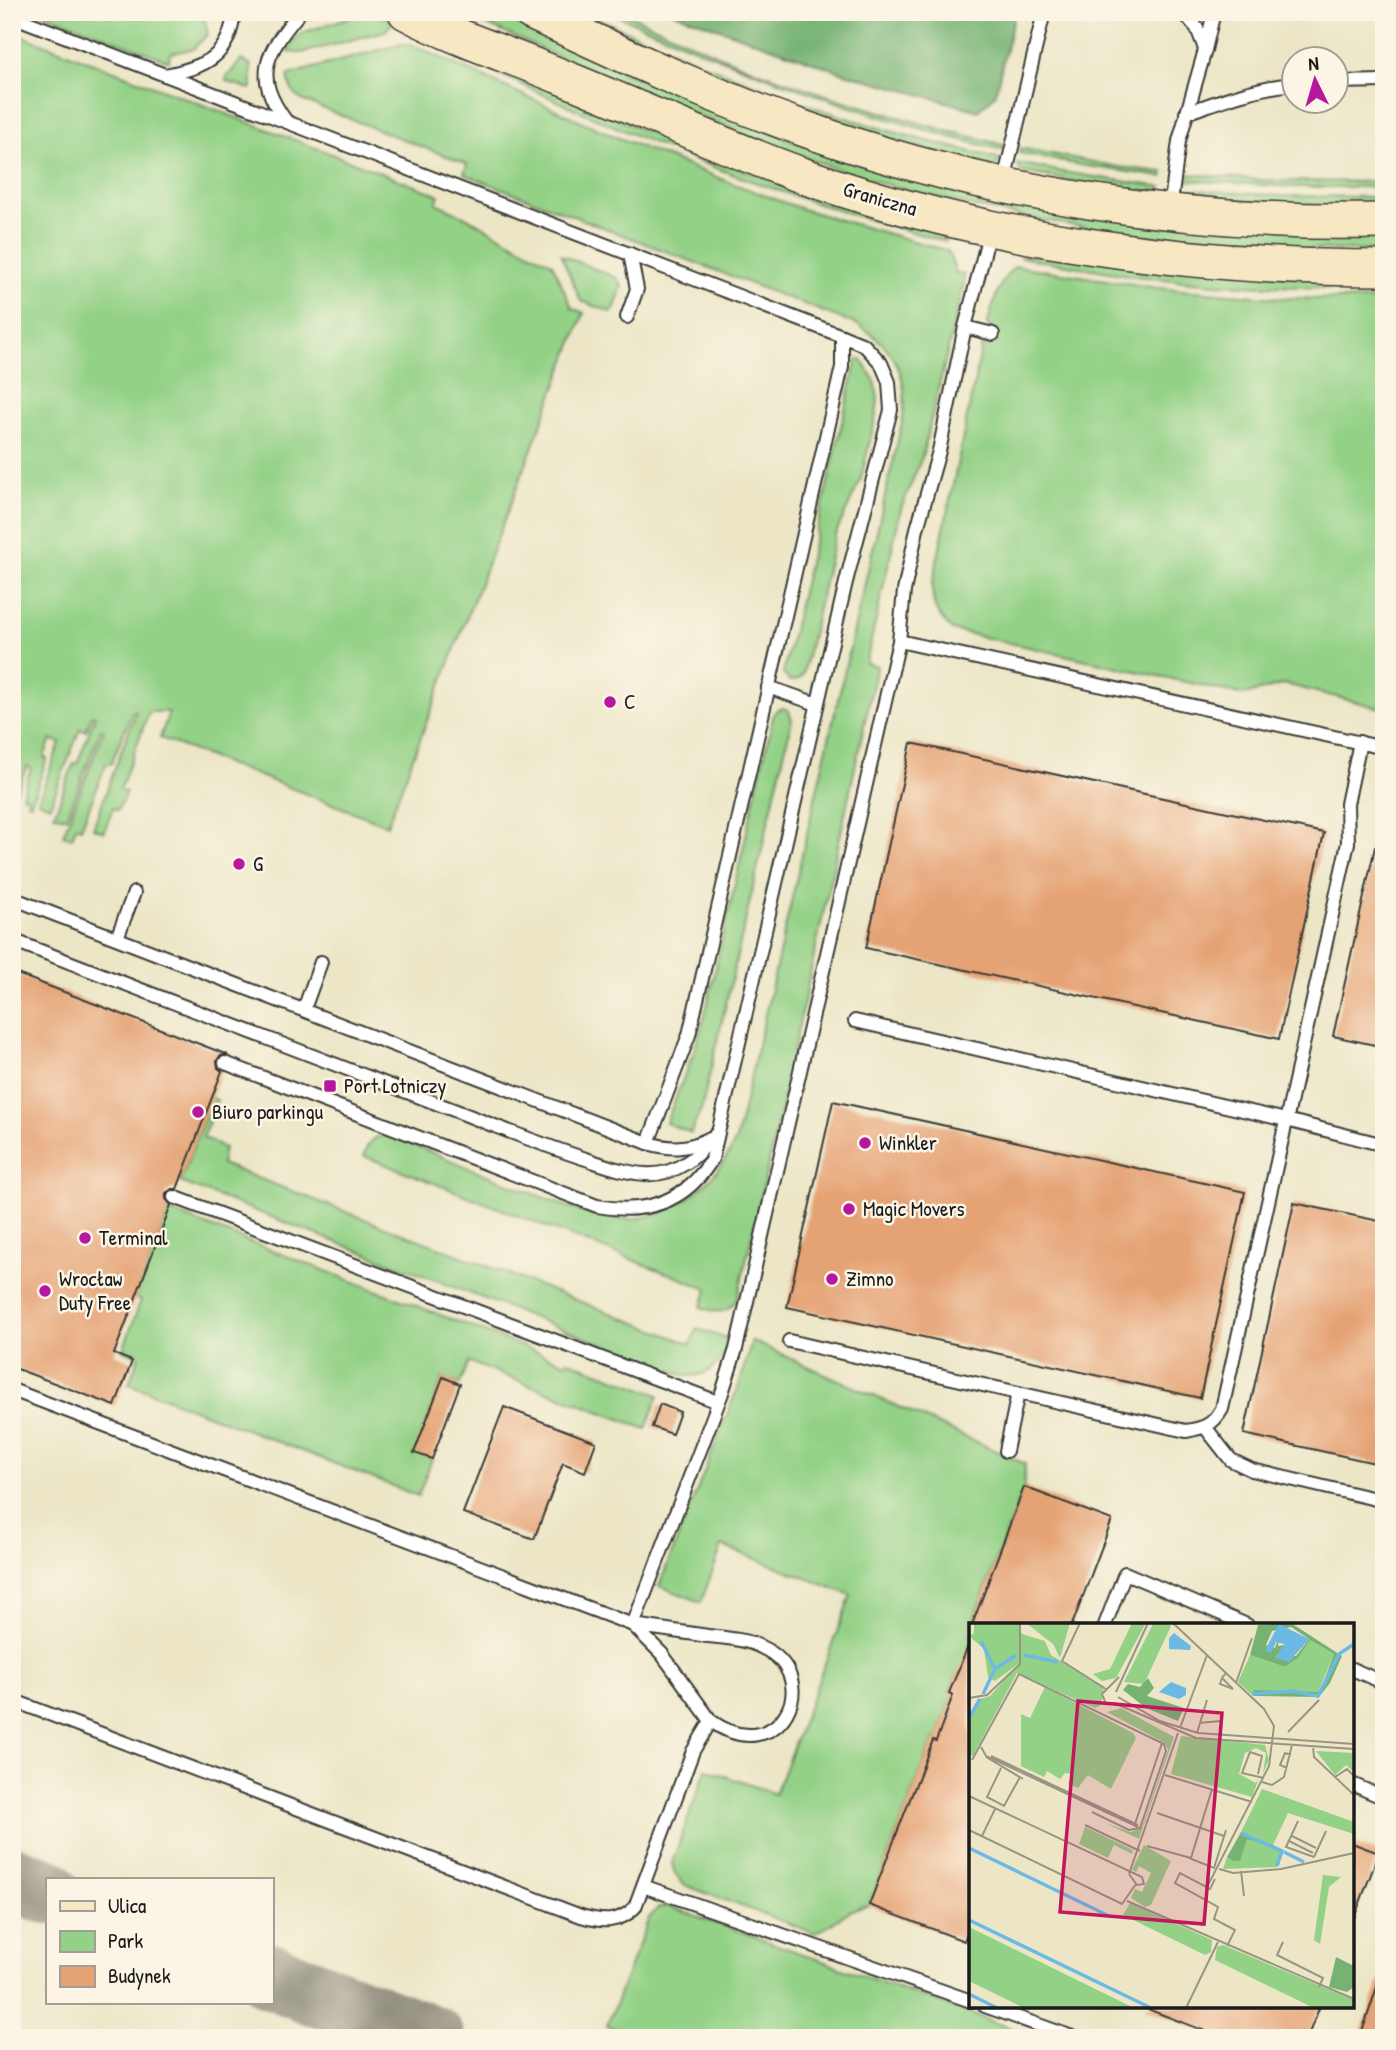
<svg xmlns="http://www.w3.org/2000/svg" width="1396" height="2050" viewBox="0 0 1396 2050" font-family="'Patrick Hand',sans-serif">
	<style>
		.green { fill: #93d186; stroke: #587651; stroke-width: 2 }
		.forest { fill: #76b373; stroke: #496848; stroke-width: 2 }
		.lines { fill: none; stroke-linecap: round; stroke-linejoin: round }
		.taxiway { stroke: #848172; stroke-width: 66 }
		.building { fill: #e5a375 }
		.lane-casing { stroke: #3b3a36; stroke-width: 16 }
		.secondary-casing { stroke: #3b3a36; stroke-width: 38 }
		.lane { stroke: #fff; stroke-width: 12 }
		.secondary { stroke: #f8e7c3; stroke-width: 35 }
		.poi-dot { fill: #b5179e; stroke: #fcf5e5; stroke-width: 2.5 }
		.labels { text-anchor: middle; stroke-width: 5; stroke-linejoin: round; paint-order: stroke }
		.street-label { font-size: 21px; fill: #1c1c1c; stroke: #fcf5e5 }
		.poi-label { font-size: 21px; fill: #1c1c1c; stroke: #fcf5e5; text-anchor: start }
		.inset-river { fill: none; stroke: #6db9e6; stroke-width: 3.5 }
		.inset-road { fill: none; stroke: #999583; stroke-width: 2 }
		.view { fill: #c2185b; fill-opacity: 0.15; stroke: #c2185b; stroke-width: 3.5 }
		.inset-edge { fill: none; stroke: #1c1c1c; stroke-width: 3.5 }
	</style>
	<rect width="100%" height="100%" fill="#fcf5e5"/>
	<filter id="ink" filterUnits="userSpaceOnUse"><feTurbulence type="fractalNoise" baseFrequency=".0143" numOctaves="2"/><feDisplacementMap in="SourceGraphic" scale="14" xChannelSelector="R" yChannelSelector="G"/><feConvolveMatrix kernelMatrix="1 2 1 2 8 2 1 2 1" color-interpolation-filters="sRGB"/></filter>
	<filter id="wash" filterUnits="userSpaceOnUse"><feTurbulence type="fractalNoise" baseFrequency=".00686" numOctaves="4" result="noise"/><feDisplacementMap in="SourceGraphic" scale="28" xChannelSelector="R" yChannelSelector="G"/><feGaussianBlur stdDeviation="1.57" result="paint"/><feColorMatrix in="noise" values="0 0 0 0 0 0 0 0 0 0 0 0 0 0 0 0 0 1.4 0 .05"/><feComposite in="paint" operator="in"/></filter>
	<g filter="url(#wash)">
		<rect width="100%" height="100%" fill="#ece6c7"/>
		<g class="green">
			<polygon points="40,12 203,12 208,34 193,49 170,53 169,61"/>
			<path d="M 459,12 L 492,12 L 592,59 L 806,146 L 1384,237 L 1384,251 C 1213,249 1045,230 881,183 C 823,166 768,144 712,121 C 627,87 543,50 459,12 Z"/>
			<path d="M 610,12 L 623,12 C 665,31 707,51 750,68 C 833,100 918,124 1004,145 L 1003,150 C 867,119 738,68 610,12 Z"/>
			<polygon points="359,14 375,14 394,21 385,31 302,53 287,52 293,41 302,33"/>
			<path d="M 595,17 C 671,51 747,84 826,111 C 883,131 942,145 1001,159 L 994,167 L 871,134 L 796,109 L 597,26 Z"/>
			<path d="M 12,32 L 439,195 L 436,203 C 477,220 512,245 552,263 L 572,308 L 584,313 L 387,825 L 160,738 L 169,712 L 149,712 L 120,790 L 126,792 L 118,810 L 113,808 L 104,832 L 93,828 L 136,711 L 132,712 L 111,764 L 106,764 L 81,828 L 76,826 L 72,838 L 63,835 L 104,730 L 101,729 L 67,817 L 54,815 L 74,763 L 77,764 L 95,716 L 92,715 L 86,731 L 80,729 L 50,806 L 38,801 L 60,743 L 51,739 L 44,757 L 47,759 L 31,803 L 27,802 L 28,797 L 22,795 L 31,768 L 27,766 L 12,801 L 12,719 L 16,711 L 12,710 Z"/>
			<path d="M 419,32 L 687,149 L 765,178 L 932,230 L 947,242 C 864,219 783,194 703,163 C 608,126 516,82 424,39 Z"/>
			<path d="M 410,44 L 614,136 L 731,183 L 802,209 L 948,251 L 956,274 L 964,274 L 964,283 L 922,457 L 901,509 L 866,663 L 877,666 L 776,1131 L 737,1300 C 726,1315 717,1313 701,1307 L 708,1289 L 364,1156 C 367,1141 375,1136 389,1134 C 431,1153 474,1170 517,1187 C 545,1198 574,1211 603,1217 C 662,1228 712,1190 736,1140 L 902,423 C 911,379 896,348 858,325 L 464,174 L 467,164 L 304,101 C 292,96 290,87 288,75 L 398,45 Z"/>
			<polygon points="241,60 251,65 252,88 249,89 226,81 226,78"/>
			<polygon points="1020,148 1119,167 1164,172 1163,177 1080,165 1019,153"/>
			<polygon points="1017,163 1068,173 1162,187 1158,195 1021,172"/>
			<polygon points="1187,174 1274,181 1384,182 1384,187 1293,187 1186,180"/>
			<polygon points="1185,189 1282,196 1384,197 1384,205 1318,205 1186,198"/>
			<polygon points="1042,254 1384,284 1384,290 1213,284 1134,276 1019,257"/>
			<polygon points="561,255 617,278 622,286 614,310 610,312 581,301"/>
			<path d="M 1016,266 L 1158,288 L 1278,298 L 1384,300 L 1384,709 L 1285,684 L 1244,695 L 952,630 C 936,614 933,609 932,586 L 982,345 L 989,346 L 993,328 L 987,325 C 994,304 998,279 1016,266 Z"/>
			<polygon points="857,359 861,359 875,381 878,399 876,415 861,479 835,535 803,674 798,680 789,681 783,673"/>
			<polygon points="784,708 789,711 792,720 702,1107 691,1133 666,1123 694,1051 704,1019 774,713 778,709"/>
			<path d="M 212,1098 L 217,1100 L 203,1137 L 224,1148 L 221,1164 L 691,1344 L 697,1328 L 729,1340 C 723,1364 706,1381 680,1374 L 180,1182 Z"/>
			<polygon points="169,1211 566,1363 567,1360 659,1395 646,1429 469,1362 460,1384 443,1377 415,1452 432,1459 418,1496 129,1384 139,1356 123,1350 141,1300 135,1298"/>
			<path d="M 752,1341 L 1025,1464 L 1024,1487 L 972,1623 L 976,1625 L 971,1625 L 971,1647 L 961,1674 L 957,1674 L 949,1692 L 953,1695 L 936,1741 L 933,1740 L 869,1905 C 843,1908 836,1926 814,1933 L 684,1885 L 675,1874 L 672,1863 L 706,1769 L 775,1794 L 851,1595 L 722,1546 L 701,1602 L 659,1586 L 740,1382 Z"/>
			<polygon points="665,1907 671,1907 1038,2038 636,2038 607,2026 649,1918 658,1908"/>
		</g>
		<polygon class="forest" points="672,12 1015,12 995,95 978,111 844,73"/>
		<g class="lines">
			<g class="taxiway">
				<polyline points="12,1878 47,1891"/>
				<polyline points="271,1976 432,2038"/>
			</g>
		</g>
		<g id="blocks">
			<g class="building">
				<polygon points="911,743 1324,833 1279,1039 866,948"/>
				<polygon points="1375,847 1384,848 1384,1047 1333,1036"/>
				<polygon points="12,972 228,1055 220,1056 217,1061 218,1068 222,1071 177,1189 172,1189 166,1193 166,1199 171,1205 114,1354 132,1361 115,1406 12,1367"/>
				<polygon points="833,1101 1245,1192 1200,1398 787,1307"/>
				<polygon points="1294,1203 1384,1222 1384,1465 1244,1434"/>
				<polygon points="443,1377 460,1384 432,1459 414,1453"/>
				<polygon points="660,1404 680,1412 672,1434 652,1427"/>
				<polygon points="504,1407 596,1442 585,1472 563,1463 534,1539 463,1513"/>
				<polygon points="1024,1487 1112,1520 1072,1625 972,1625"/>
				<polygon points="970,1641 971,1923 964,1941 869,1905 933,1740 936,1741 953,1695 949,1693"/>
				<polygon points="1352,1843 1379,1853 1354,1918 1352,1918"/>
				<polygon points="1380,1978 1384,1979 1384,2038 1360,2038"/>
				<polygon points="1145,2006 1320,2006 1307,2038 1223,2038 1145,2008"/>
			</g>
		</g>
	</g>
	<g filter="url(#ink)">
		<use href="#blocks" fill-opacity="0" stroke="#3b3a36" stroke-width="2"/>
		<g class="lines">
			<defs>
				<g id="lane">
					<polyline points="1183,12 1197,28 1205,49"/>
					<path d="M 12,16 L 842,336 L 864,345 L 881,363 L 889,382 L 891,410 L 846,582 L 712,1159 C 686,1202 646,1215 597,1206 L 225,1063"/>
					<path d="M 165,75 C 205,67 230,57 234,12"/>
					<polyline points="1336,82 1384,81"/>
					<path d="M 1186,113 C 1222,100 1257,87 1294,84"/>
					<path d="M 286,121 C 252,75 266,53 300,12"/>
					<polyline points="1004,181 1044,12"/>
					<polyline points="1170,210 1179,141 1205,50 1214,12"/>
					<polyline points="627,317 637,289 630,254"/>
					<polyline points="965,327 993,334"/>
					<polyline points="899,641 1384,748"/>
					<polyline points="768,687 817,704"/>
					<path d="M 12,898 L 648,1143 C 671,1150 689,1149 710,1138"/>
					<polyline points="117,938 134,893"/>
					<path d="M 12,940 C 161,997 310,1056 459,1112 C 502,1129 545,1146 589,1160 C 607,1166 626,1173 645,1174 C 677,1176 697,1157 716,1134"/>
					<polyline points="304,1009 321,962"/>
					<polyline points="855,1021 1286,1120 1384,1145"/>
					<polyline points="648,1143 689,1035 842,367 842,336"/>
					<polyline points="174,1197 718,1402"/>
					<path d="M 789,1341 L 1186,1431 C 1204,1428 1213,1425 1222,1409 L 1348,843 L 1347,804 L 1360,742"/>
					<path d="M 12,1390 L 633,1625 C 658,1629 683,1632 708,1636 C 725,1638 745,1639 761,1647 C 827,1677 779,1770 711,1721 L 662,1654 L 633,1625"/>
					<polyline points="1205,1427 1231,1460 1252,1470 1384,1501"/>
					<polyline points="1006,1451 1018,1393"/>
					<polyline points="633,1625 722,1393 736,1349 899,641 904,591 917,529 939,451 965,327 990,231"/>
					<polyline points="1105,1625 1125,1573 1247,1625"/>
					<polyline points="1352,1669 1384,1683"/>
					<path d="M 12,1700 L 581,1916 C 602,1922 619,1924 635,1907 L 693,1751 L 711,1721"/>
					<polyline points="1352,1784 1384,1798"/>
					<polyline points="643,1886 971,2001"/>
					<polyline points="985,2006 1075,2038"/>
				</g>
				<g id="secondary">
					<path d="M 406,12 C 457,39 510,55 562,77 C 644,110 723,147 807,177 C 989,241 1191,268 1384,268"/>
					<path d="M 531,12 C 621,54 711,96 805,129 C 990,195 1188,225 1384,221"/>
				</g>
			</defs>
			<use href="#lane" class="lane-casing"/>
			<use href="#secondary" class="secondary-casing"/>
			<use href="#lane" class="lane"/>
			<use href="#secondary" class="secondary"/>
		</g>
	</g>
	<g class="poi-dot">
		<circle cx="610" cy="702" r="7"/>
		<circle cx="239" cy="864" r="7"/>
		<rect x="323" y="1079" width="14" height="14" rx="3.5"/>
		<circle cx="198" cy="1112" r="7"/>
		<circle cx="865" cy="1143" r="7"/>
		<circle cx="849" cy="1209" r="7"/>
		<circle cx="85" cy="1238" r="7"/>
		<circle cx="832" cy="1279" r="7"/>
		<circle cx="45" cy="1291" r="7"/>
	</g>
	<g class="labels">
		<g class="street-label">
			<text transform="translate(880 199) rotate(16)" y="7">Graniczna</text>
		</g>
		<g class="poi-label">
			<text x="624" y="709">C</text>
			<text x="253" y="871">G</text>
			<text x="344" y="1093">Port Lotniczy</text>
			<text x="212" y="1119">Biuro parkingu</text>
			<text x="879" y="1150">Winkler</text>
			<text x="863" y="1216">Magic Movers</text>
			<text x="99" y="1245">Terminal</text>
			<text x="59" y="1286">Wrocław<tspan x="59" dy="24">Duty Free</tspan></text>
			<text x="846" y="1286">Zimno</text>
		</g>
	</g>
	<g transform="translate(969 1623)">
		<rect width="385" height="385" fill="#ece6c7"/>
		<path d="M 5,0 L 49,0 L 53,11 L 76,18 L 82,32 L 135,64 L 132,82 L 126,85 L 48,50 L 4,133 L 0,131 L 0,96 L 11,76 L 21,73 L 52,39 L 26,58 L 19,54 L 15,26 L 0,13 L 5,10 ZM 57,0 L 101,0 L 91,35 L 84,21 ZM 163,0 L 177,0 L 147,55 L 133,58 L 124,51 L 141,46 ZM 199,0 L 202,3 L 175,61 L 155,59 L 184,1 ZM 341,17 L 365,31 L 348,72 L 327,67 L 282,71 L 269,59 L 281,32 L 316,44 L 329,35 ZM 76,64 L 164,110 L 167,115 L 142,166 L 119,152 L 109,165 L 99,161 L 104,151 L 96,150 L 91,156 L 78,148 L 75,154 L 52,143 L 52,91 L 61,95 ZM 152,85 L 205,114 L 170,216 L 136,200 L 162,209 L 173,204 L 199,127 L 196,120 L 138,89 ZM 212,113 L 296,122 L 300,137 L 294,150 L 297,130 L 287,125 L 276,130 L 270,151 L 287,160 L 290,155 L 283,174 L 202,151 ZM 347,128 L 385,130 L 385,149 L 377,142 L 366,152 ZM 293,166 L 385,199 L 385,211 L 319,190 L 304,222 L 313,227 L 308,244 L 254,246 L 258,234 L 264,238 L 278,216 L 286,214 L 272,209 ZM 116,204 L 164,227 L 163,231 L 145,222 L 139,235 L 110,221 ZM 175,222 L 202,238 L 182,282 L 176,284 L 162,275 L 166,266 L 173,269 L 182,250 L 170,243 L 167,249 L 163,247 ZM 354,252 L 372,254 L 360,264 L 351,321 L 345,317 ZM 161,280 L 243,317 L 242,329 L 236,332 L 154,292 ZM 0,304 L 165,385 L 55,385 L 0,358 ZM 254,322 L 385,377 L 385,385 L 345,385 L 246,337 L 248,324 Z" fill="#93d186"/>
		<path d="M 322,0 L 373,33 L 361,60 L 350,74 L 284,73 L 285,67 L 351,69 L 365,31 L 341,17 L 329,35 L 316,44 L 281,32 L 289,2 ZM 322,4 L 340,16 L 327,33 L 307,34 L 316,22 L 309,23 L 311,10 L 306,25 L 297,22 L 303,8 ZM 179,55 L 185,65 L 178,73 L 215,85 L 209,98 L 177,85 L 154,67 L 159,61 L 171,64 ZM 272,209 L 286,218 L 278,216 L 271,238 L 264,238 L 258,234 ZM 367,334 L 385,343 L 385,364 L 378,369 L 360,364 Z" fill="#76b373" fill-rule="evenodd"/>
		<path d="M 310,1 L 340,16 L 320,39 L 307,35 L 315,21 L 307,19 L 302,30 L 296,27 ZM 205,10 L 222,23 L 221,27 L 200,26 L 200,15 ZM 202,59 L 217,65 L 217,72 L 210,76 L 190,69 Z" fill="#6db9e6"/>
		<path class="inset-river" d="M 12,18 L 25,44M 55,32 L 89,39M 14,71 L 26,46 L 47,32M 283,71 L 324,68 L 349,73 L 370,31 L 385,21M 0,95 L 11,76M 272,210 L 313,228 L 308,243M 0,225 L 142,294M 315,229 L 335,239M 0,297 L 182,385M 0,371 L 28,385"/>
		<path class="inset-road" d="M 111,0 L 93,38 L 137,66M 204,0 L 295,86 L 305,103 L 300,143 L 238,264M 253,55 L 264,66 L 251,61 L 253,55 L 257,50M 267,60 L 283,15M 147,69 L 179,0M 149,74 L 191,98 L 229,110 L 385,121M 0,75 L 18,72 L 51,41 L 51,0M 145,80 L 227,115 L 385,126M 146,80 L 137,81 L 133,71 L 150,54M 230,100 L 252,98M 211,105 L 238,32M 319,109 L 350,77M 228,110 L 238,77M 344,123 L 345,134 L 385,172M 12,124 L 17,133 L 169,204M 22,133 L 169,202M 17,134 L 54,156M 3,137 L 50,51 L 195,121 L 197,128 L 171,205 L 160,207 L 123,189M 32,145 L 18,174 L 35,183 L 51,154M 318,145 L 311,142 L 316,130 L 322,132M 289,151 L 293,133 L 281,129 L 273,150 L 295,155M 196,152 L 283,179M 366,154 L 378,146 L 385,153M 293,159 L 303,162 L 315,154 L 323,122M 0,173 L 173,254 L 175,261 L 168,262 L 160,251M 188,190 L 255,213M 329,198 L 317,224 L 345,234M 166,201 L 193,120M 116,202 L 171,228M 0,207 L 153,281 L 167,261M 13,213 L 26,186M 323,213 L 347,225M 320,218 L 344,230M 178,223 L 222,235 L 243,166M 345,234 L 357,208M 220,235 L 245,245 L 257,207M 250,246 L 264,250 L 312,246 L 385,230M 272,248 L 275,273M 160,251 L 209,110M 246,256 L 241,266 L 211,250 L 206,260 L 249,284 L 245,296 L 266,307 L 258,323M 158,278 L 385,376M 314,319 L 308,332 L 354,355 L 350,364M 217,385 L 249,319"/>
		<path class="view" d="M 109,78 L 253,90 L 235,301 L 91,289 Z"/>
		<rect width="385" height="385" class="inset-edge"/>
	</g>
	<rect width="1396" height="2050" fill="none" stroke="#fcf5e5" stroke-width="42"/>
	<rect x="46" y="1878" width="228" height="126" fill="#fcf5e5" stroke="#a29e95" stroke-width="2"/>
	<rect x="60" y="1901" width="35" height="10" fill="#f8e7c3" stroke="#a29e95" stroke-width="2"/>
	<text x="108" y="1913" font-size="21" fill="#1c1c1c">Ulica</text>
	<rect x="60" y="1931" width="35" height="21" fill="#93d186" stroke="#a29e95" stroke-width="2"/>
	<text x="108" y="1948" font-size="21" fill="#1c1c1c">Park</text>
	<rect x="60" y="1966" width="35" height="21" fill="#e5a375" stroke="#a29e95" stroke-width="2"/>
	<text x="108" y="1983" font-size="21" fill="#1c1c1c">Budynek</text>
	<g transform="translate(1315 80) rotate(355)"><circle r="33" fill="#fcf5e5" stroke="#a29e95" stroke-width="2"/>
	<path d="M0-5L12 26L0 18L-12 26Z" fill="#b5179e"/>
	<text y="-10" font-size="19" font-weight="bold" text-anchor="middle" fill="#1c1c1c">N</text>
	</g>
</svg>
